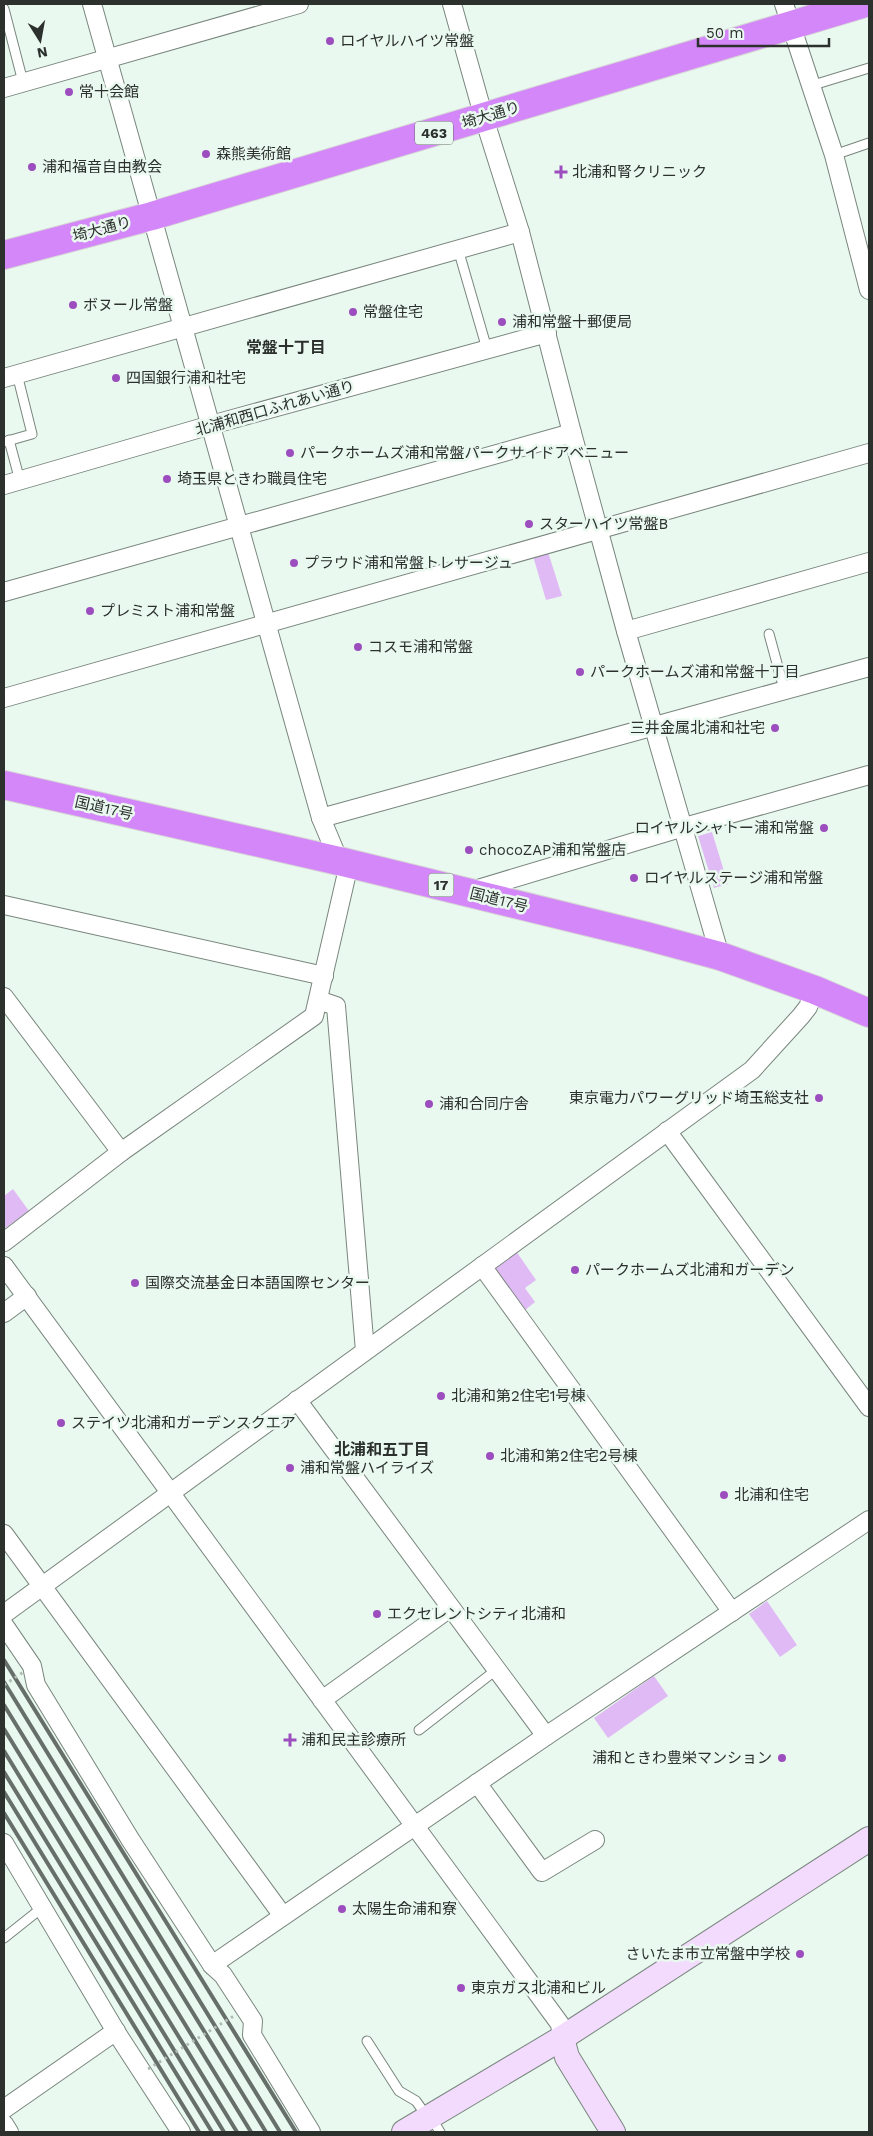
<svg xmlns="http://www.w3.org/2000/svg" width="873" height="2136" viewBox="0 0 873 2136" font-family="'Work Sans','Noto Sans JP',sans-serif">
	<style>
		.green { fill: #e0baf4 }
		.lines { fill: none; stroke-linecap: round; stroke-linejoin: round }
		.lane-casing { stroke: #79867e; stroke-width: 11 }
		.street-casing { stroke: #79867e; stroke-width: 20 }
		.secondary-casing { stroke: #79867e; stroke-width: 26 }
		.highway-casing { stroke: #d5d6d5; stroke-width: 30 }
		.lane { stroke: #fff; stroke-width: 9 }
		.street { stroke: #fff; stroke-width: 18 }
		.secondary { stroke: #f2dbfd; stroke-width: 24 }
		.highway { stroke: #d487f9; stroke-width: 28 }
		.rail { stroke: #676f6a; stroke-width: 4 }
		.path-bridge { stroke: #afbbb4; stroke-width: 3; stroke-dasharray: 2.5 4; stroke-linecap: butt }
		.poi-dot { fill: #9c4dbe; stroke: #eaf9ef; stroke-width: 2 }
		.labels { text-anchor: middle; stroke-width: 5; stroke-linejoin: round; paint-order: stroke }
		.shield { fill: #eaf9ef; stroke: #656d68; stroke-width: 1 }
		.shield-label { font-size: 14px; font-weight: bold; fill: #2c312e }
		.poi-label { font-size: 15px; fill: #2c312e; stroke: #eaf9ef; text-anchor: start }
		.street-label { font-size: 15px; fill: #2c312e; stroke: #eaf9ef }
		.neighbourhood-label { font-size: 16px; font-weight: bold; fill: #2c312e; stroke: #eaf9ef }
	</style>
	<rect width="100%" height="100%" fill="#eaf9ef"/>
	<g class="green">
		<polygon points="548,552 562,596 546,600 533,556"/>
		<polygon points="712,832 728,884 714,888 698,836"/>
		<polygon points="13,1189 29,1211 4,1229 4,1196"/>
		<polygon points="516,1251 536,1280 525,1288 535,1302 524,1311 495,1273 496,1264"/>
		<polygon points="767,1601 797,1645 780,1657 749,1614"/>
		<polygon points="654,1676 668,1696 608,1738 594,1718"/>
	</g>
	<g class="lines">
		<defs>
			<g id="lane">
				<polyline points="4,9 23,82"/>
				<polyline points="810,86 869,68"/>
				<polyline points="834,155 869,143"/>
				<polyline points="458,249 487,349"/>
				<polyline points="9,440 20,481"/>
				<polyline points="4,442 32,434 17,374"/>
				<polyline points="769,634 784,689"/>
				<polyline points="419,1730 496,1670"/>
				<polyline points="4,1938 43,1907"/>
				<polyline points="367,2041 399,2091 416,2101 428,2118"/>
				<polyline points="431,2117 440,2132"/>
			</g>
			<g id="street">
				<polyline points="92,4 321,818 339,861"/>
				<polyline points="452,4 484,118 520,232 572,433 626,631 720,956"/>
				<polyline points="784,4 834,155 869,290"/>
				<polyline points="4,88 299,4"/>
				<polyline points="4,378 520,232"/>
				<polyline points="4,485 211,425 547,333"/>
				<polyline points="4,592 572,433"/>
				<polyline points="626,631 869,562"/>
				<polyline points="4,698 869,453"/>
				<polyline points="321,818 869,667"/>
				<polyline points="471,891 684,827 869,775"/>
				<polyline points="4,905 324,976"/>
				<polyline points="4,997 121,1152"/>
				<polyline points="318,1000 336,1006 365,1351"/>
				<polyline points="667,1131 869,1407"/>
				<polyline points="4,1242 121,1152 314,1016 349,864"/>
				<polyline points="4,1266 560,2024 562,2038"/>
				<polyline points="482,1266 732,1612"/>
				<polyline points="4,1313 27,1296"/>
				<polyline points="297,1400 546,1736"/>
				<polyline points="4,1534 283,1916"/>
				<polyline points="4,1614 752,1070 801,1016 808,1007 815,990"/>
				<polyline points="4,1625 32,1666 36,1685 130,1839 212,1965 223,1975 253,2021 252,2035 311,2132"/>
				<polyline points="322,1700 450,1608"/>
				<polyline points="477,1783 542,1872 595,1840"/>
				<polyline points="4,1843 118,2035 181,2132"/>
				<polyline points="212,1965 546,1736 869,1520"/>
				<polyline points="4,2109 116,2031"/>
				<polyline points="4,2124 9,2132"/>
			</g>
			<g id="secondary">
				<polyline points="562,2038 567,2057 613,2132"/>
				<polyline points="404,2132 562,2038 869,1839"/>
			</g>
			<g id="highway">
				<polyline points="4,255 152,216 862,4"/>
				<polyline points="4,785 339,861 646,936 720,956 815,990 869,1013"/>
			</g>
		</defs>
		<use href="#lane" class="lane-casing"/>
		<use href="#street" class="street-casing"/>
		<use href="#secondary" class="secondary-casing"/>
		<use href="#highway" class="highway-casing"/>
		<use href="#lane" class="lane"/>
		<use href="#street" class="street"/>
		<use href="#secondary" class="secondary"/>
		<use href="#highway" class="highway"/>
		<g class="rail">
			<polyline points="4,1660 296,2132"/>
			<polyline points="4,1682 280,2132"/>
			<polyline points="4,1705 266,2132"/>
			<polyline points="4,1729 251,2132"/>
			<polyline points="4,1751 237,2132"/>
			<polyline points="4,1772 224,2132"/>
			<polyline points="4,1792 212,2132"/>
			<polyline points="4,1813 199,2132"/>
		</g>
		<g class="path-bridge">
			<polyline points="4,1685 25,1671"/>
			<polyline points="148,2069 237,2014"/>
		</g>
	</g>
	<g class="poi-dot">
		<circle cx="330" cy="41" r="5"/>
		<circle cx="69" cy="92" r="5"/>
		<circle cx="206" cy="154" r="5"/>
		<circle cx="32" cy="167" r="5"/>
		<path d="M558.5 164.5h5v5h5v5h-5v5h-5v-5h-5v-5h5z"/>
		<circle cx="73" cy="305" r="5"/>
		<circle cx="353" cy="312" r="5"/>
		<circle cx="502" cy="322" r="5"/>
		<circle cx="116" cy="378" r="5"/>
		<circle cx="290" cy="453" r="5"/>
		<circle cx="167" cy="479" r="5"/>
		<circle cx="529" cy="524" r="5"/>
		<circle cx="294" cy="563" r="5"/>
		<circle cx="90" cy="611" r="5"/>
		<circle cx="358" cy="647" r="5"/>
		<circle cx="580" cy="672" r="5"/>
		<circle cx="775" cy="728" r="5"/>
		<circle cx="824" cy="828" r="5"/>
		<circle cx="469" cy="850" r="5"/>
		<circle cx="634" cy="878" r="5"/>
		<circle cx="819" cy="1098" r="5"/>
		<circle cx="429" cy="1104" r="5"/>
		<circle cx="575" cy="1270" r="5"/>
		<circle cx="135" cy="1283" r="5"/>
		<circle cx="441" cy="1396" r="5"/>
		<circle cx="61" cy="1423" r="5"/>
		<circle cx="490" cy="1456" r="5"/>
		<circle cx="290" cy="1468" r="5"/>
		<circle cx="724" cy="1495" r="5"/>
		<circle cx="377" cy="1614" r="5"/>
		<path d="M287.5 1732.5h5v5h5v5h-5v5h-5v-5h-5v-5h5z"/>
		<circle cx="782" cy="1758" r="5"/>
		<circle cx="342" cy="1909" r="5"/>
		<circle cx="800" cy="1954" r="5"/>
		<circle cx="461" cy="1988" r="5"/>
	</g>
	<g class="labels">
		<g class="shield">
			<rect x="415" y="121.5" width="38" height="23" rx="4"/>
			<rect x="428.5" y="873.5" width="25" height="23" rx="4"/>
		</g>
		<g class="shield-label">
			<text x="434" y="138">463</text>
			<text x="441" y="890">17</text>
		</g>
		<g class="poi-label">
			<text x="340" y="46">ロイヤルハイツ常盤</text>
			<text x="79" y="97">常十会館</text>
			<text x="216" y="159">森熊美術館</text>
			<text x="42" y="172">浦和福音自由教会</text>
			<text x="572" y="177">北浦和腎クリニック</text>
			<text x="83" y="310">ボヌール常盤</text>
			<text x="363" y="317">常盤住宅</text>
			<text x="512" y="327">浦和常盤十郵便局</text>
			<text x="126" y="383">四国銀行浦和社宅</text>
			<text x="300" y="458">パークホームズ浦和常盤パークサイドアベニュー</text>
			<text x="177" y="484">埼玉県ときわ職員住宅</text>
			<text x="539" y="529">スターハイツ常盤B</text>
			<text x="304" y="568">プラウド浦和常盤トレサージュ</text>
			<text x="100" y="616">プレミスト浦和常盤</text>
			<text x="368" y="652">コスモ浦和常盤</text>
			<text x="590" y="677">パークホームズ浦和常盤十丁目</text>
			<text x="765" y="733" text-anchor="end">三井金属北浦和社宅</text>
			<text x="814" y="833" text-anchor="end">ロイヤルシャトー浦和常盤</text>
			<text x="479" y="855">chocoZAP浦和常盤店</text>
			<text x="644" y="883">ロイヤルステージ浦和常盤</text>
			<text x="809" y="1103" text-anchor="end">東京電力パワーグリッド埼玉総支社</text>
			<text x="439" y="1109">浦和合同庁舎</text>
			<text x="585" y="1275">パークホームズ北浦和ガーデン</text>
			<text x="145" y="1288">国際交流基金日本語国際センター</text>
			<text x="451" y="1401">北浦和第2住宅1号棟</text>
			<text x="71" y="1428">ステイツ北浦和ガーデンスクエア</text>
			<text x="500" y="1461">北浦和第2住宅2号棟</text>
			<text x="300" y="1473">浦和常盤ハイライズ</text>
			<text x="734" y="1500">北浦和住宅</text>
			<text x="387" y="1619">エクセレントシティ北浦和</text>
			<text x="301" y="1745">浦和民主診療所</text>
			<text x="772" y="1763" text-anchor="end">浦和ときわ豊栄マンション</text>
			<text x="352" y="1914">太陽生命浦和寮</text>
			<text x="790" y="1959" text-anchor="end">さいたま市立常盤中学校</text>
			<text x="471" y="1993">東京ガス北浦和ビル</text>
		</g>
		<g class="street-label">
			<text transform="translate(491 115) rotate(-17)" y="5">埼大通り</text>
			<text transform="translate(102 229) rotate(-15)" y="5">埼大通り</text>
			<text transform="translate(275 408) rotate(-16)" y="5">北浦和西口ふれあい通り</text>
			<text transform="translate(104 808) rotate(13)" y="5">国道17号</text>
			<text transform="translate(499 900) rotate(14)" y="5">国道17号</text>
		</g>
		<g class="neighbourhood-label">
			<text x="286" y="353">常盤十丁目</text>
			<text x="382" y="1455">北浦和五丁目</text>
		</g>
	</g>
	<rect width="873" height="2136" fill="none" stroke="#2c312e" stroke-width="10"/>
	<g transform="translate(40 40) rotate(169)" stroke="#eaf9ef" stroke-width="4" paint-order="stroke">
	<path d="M0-4L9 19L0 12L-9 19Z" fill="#2c312e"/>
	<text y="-8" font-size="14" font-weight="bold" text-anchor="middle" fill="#2c312e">N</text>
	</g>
	<path d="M698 38v8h131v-8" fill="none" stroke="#2c312e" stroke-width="2.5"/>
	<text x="706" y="38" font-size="15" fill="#2c312e" stroke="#eaf9ef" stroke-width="4" paint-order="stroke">50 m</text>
</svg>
